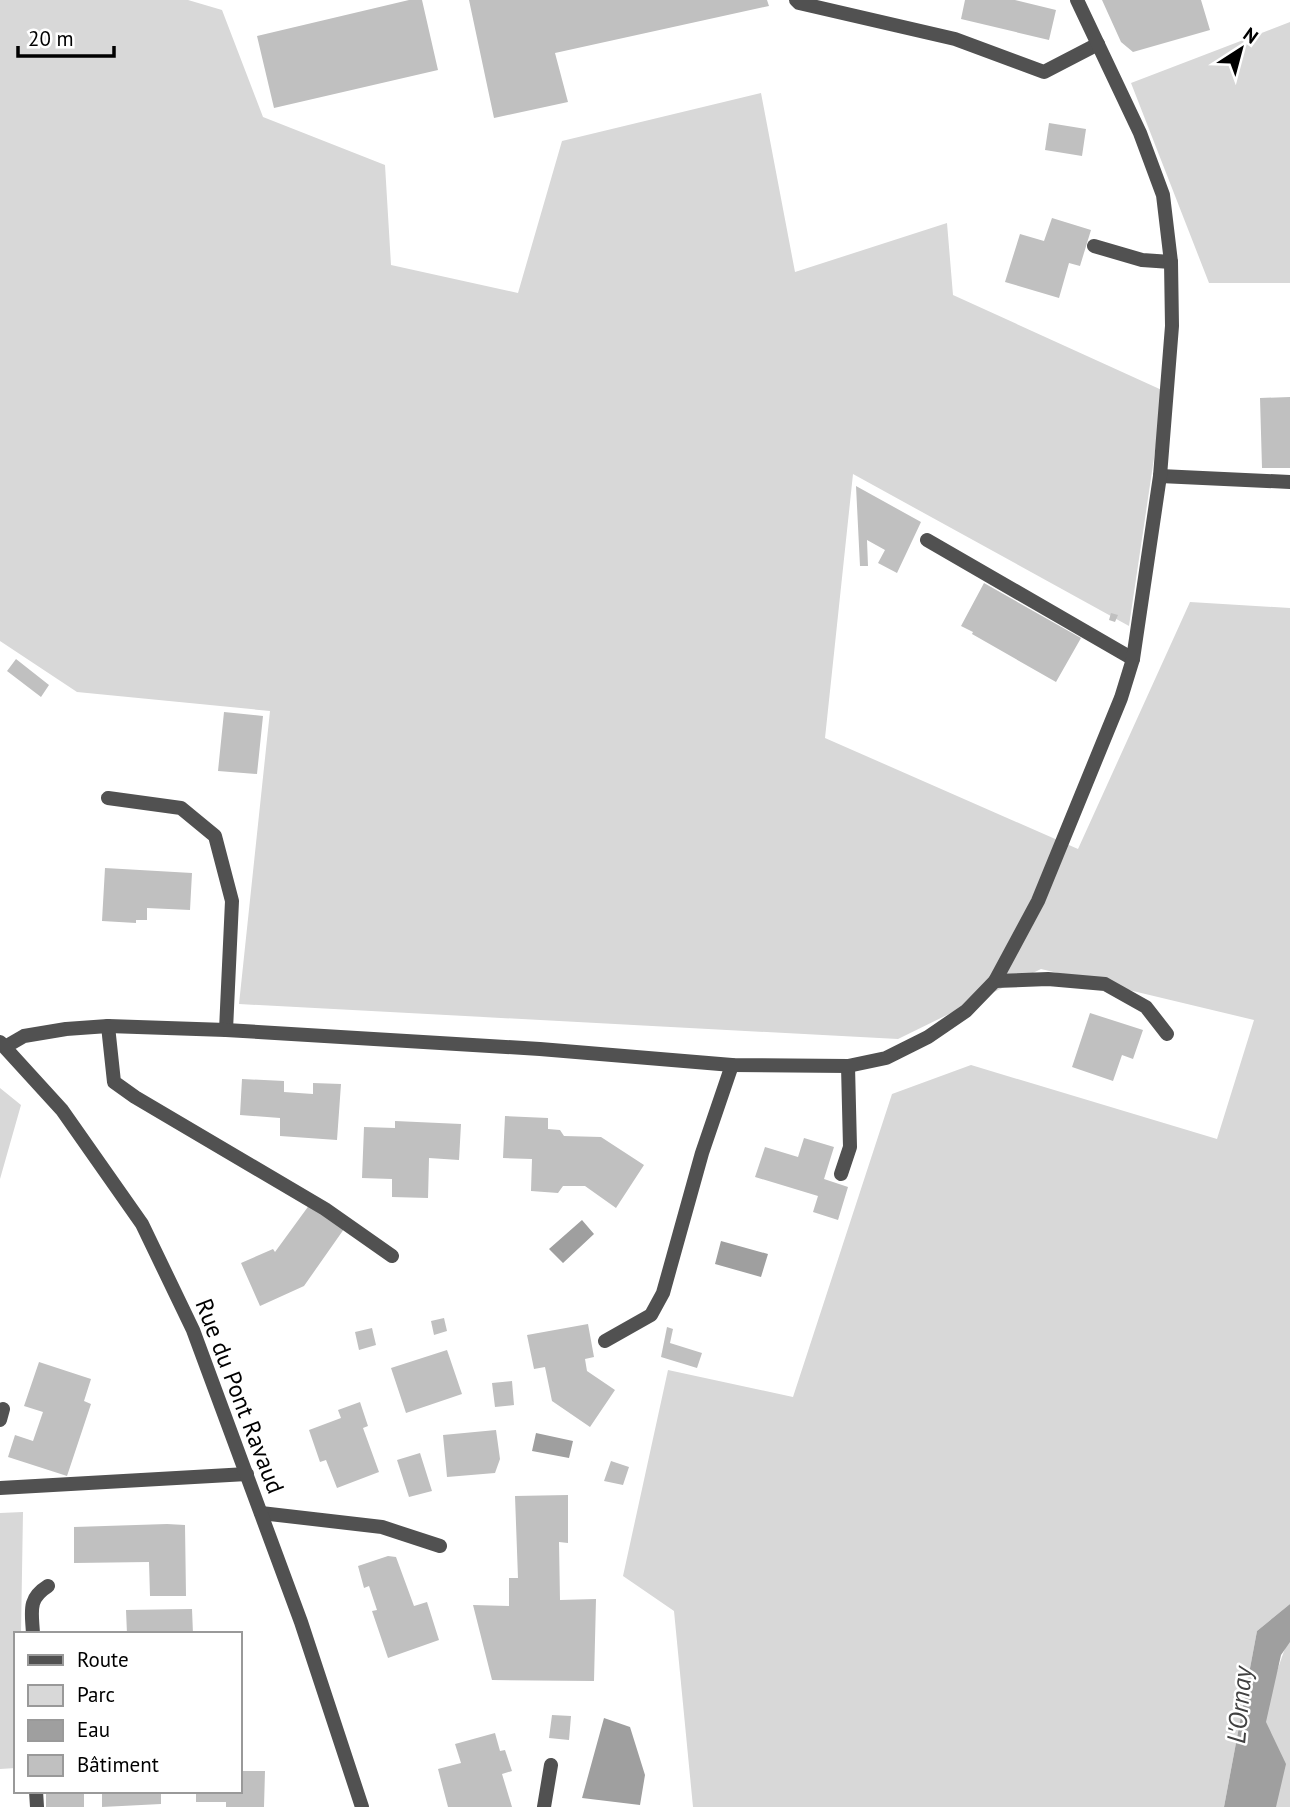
<svg xmlns="http://www.w3.org/2000/svg" width="1290" height="1807" font-family="'PT Sans',sans-serif">
  <rect width="100%" height="100%" fill="#fff"/>
  <path fill="#d8d8d8" d="M0 0H188L222 10 263 117 385 165 391 265 518 293 562 141 761 93 795 272 947 223 953 295 1164 391 1129 626 853 474 825 738 1078 849 1190 602 1290 608V1604L1257 1631 1224 1807H693L674 1611 623 1576 668 1370 793 1397 892 1094 971 1065 1217 1139 1254 1020 1041 969 898 1039 239 1004 270 711 77 692 0 641Z
    M1290 22V283H1209L1131 83Z
    M0 1088 21 1105 0 1179Z
    M23 1512 21 1634H16V1768L0 1769V1513Z
    M1290 1634V1807H1248L1258 1725Z"/>
  <path fill="#9f9f9f" d="M582 1220 594 1234 563 1263 549 1249Z
    M721 1241 768 1254 761 1277 715 1264Z
    M536 1433 573 1441 569 1458 532 1451Z
    M1290 1604V1642L1281 1655 1266 1722 1286 1764 1276 1807H1224L1257 1631Z
    M604 1718 630 1727 645 1775 640 1805 582 1798Z"/>
  <path fill="#c0c0c0" d="M409 0H422L438 70 274 108 257 36Z
    M469 0H767L769 6 555 53 568 102 494 118Z
    M965 0H1015L1056 10 1049 40 961 19Z
    M1102 0H1201L1210 30 1133 52 1121 42Z
    M1049 123 1086 129 1082 156 1045 150Z
    M1052 218 1091 230 1080 266 1069 263 1059 298 1005 282 1020 234 1044 241Z
    M1290 397V468H1262L1260 398Z
    M856 486 921 522 897 573 878 563 885 550 867 540 868 566H860Z
    M984 583 1081 638 1056 682 972 634 973 632 961 626Z
    M1111 613 1118 615 1115 622 1109 620Z
    M16 659 49 685 41 697 7 671Z
    M224 712 263 716 257 774 218 771Z
    M105 868 192 873 190 910 147 908V920H136V923L102 921Z
    M1090 1013 1143 1030 1133 1059 1122 1055 1113 1081 1072 1067Z
    M242 1079 284 1081V1092L313 1094V1083L341 1084 337 1140 280 1136V1118L240 1115Z
    M505 1116 548 1118V1129L560 1130 564 1136 601 1137 644 1165 616 1208 585 1186H563L558 1193 531 1191 532 1159 503 1158Z
    M395 1121 461 1124 459 1160 429 1158 428 1198 392 1197V1179L362 1178 364 1127 395 1128Z
    M804 1138 834 1147 824 1179 848 1187 838 1220 813 1212 818 1196 755 1177 765 1147 798 1157Z
    M310 1204 344 1229 304 1286 260 1306 241 1263 273 1249 275 1252Z
    M444 1318 447 1331 434 1335 431 1321Z
    M588 1324 594 1357 585 1359 587 1371 615 1390 590 1427 552 1401 545 1367 534 1369 527 1335Z
    M667 1327 673 1329 670 1343 702 1353 697 1368 661 1357Z
    M372 1328 376 1345 359 1350 355 1332Z
    M447 1350 462 1394 406 1413 391 1368Z
    M39 1362 91 1379 84 1401 91 1404 67 1476 8 1457 15 1435 33 1441 43 1412 24 1406Z
    M512 1381 514 1405 495 1407 492 1383Z
    M360 1402 368 1426 363 1428 379 1472 337 1488 326 1460 320 1462 309 1430 341 1418 338 1410Z
    M496 1430 500 1459 495 1473 447 1477 443 1435Z
    M420 1453 432 1491 409 1497 397 1460Z
    M611 1461 629 1467 623 1485 604 1481Z
    M568 1495V1543L559 1542 560 1600 596 1599 594 1681 492 1680 473 1605 509 1606V1578H518L515 1496Z
    M167 1524 185 1525 186 1596H150L149 1562 74 1563V1527Z
    M388 1556 396 1557 414 1606 427 1602 439 1640 388 1658 372 1611 377 1610 369 1586 364 1588 358 1566Z
    M192 1609 193 1634H127L126 1610Z
    M552 1715 571 1716 569 1740 549 1738Z
    M495 1733 500 1751 505 1750 512 1771 502 1774 512 1807H448L438 1769 461 1763 455 1744Z
    M240 1771H265L264 1807H226V1802H196V1791H240Z
    M46 1791H84V1807H46Z
    M102 1791H161V1804L102 1807Z"/>
  <g fill="none" stroke-linecap="round" stroke-linejoin="round">
    <path stroke="#515151" stroke-width="14" d="M796 0 799 3 955 39 1044 72 1098 44
      M1094 246 1142 260 1171 262
      M1160 476 1290 482
      M927 540 1133 659
      M108 798 181 808 215 836 232 901 226 1030
      M995 981 1048 979 1105 984 1146 1007 1167 1034
      M108 1026 114 1082 135 1097 325 1209 392 1256
      M841 1174 850 1147 848 1066
      M605 1341 651 1315 663 1293 702 1153 732 1065
      M0 1420 3 1409
      M0 1488 247 1474
      M261 1513 382 1527 440 1546
      M33 1634C32 1612 27 1599 48 1586
      M36 1791 37 1807
      M544 1807 551 1765"/>
    <path stroke="#515151" stroke-width="14" d="M0 1042 62 1110 142 1224 193 1330 301 1622 362 1807
      M5 1047 24 1036 66 1029 108 1026 226 1030 540 1049 732 1065 848 1066 886 1058 928 1037 966 1011 995 981 1038 901 1121 698 1133 659 1160 476 1172 326 1171 262 1163 195 1140 133 1077 0"/>
  </g>
  <g text-anchor="middle" dominant-baseline="central" stroke-width="5" stroke-linejoin="round" paint-order="stroke">
    <g font-size="24" fill="#000" stroke="#fff">
      <text transform="translate(240 1396) rotate(69)">Rue du Pont Ravaud</text>
    </g>
    <g font-size="26" font-style="italic" fill="#404040" stroke="#fff">
      <text transform="translate(1239 1705) rotate(-85)">L'Ornay</text>
    </g>
  </g>
  <rect x="14" y="1632" width="228" height="161" fill="#ffffff" stroke="#999999" stroke-width="2"/>
  <rect x="28" y="1655" width="35" height="10" fill="#515151" stroke="#999999" stroke-width="2"/>
  <text x="77" y="1667" font-size="21" fill="#000000">Route</text>
  <rect x="28" y="1685" width="35" height="21" fill="#d8d8d8" stroke="#999999" stroke-width="2"/>
  <text x="77" y="1702" font-size="21" fill="#000000">Parc</text>
  <rect x="28" y="1720" width="35" height="21" fill="#9f9f9f" stroke="#999999" stroke-width="2"/>
  <text x="77" y="1737" font-size="21" fill="#000000">Eau</text>
  <rect x="28" y="1755" width="35" height="21" fill="#c0c0c0" stroke="#999999" stroke-width="2"/>
  <text x="77" y="1772" font-size="21" fill="#000000">Bâtiment</text>
  <g transform="translate(1241 49) rotate(36)" stroke="#ffffff" stroke-width="5" paint-order="stroke">
  <path d="M0-5L12 26L0 18L-12 26Z" fill="#000000"/>
  <text y="-10" font-size="19" font-weight="bold" text-anchor="middle" fill="#000000">N</text>
  </g>
  <path d="M18 46v10h96v-10" fill="none" stroke="#000000" stroke-width="3.5"/>
  <text x="28" y="46" font-size="21" fill="#000000" stroke="#ffffff" stroke-width="5" paint-order="stroke">20 m</text>
</svg>
